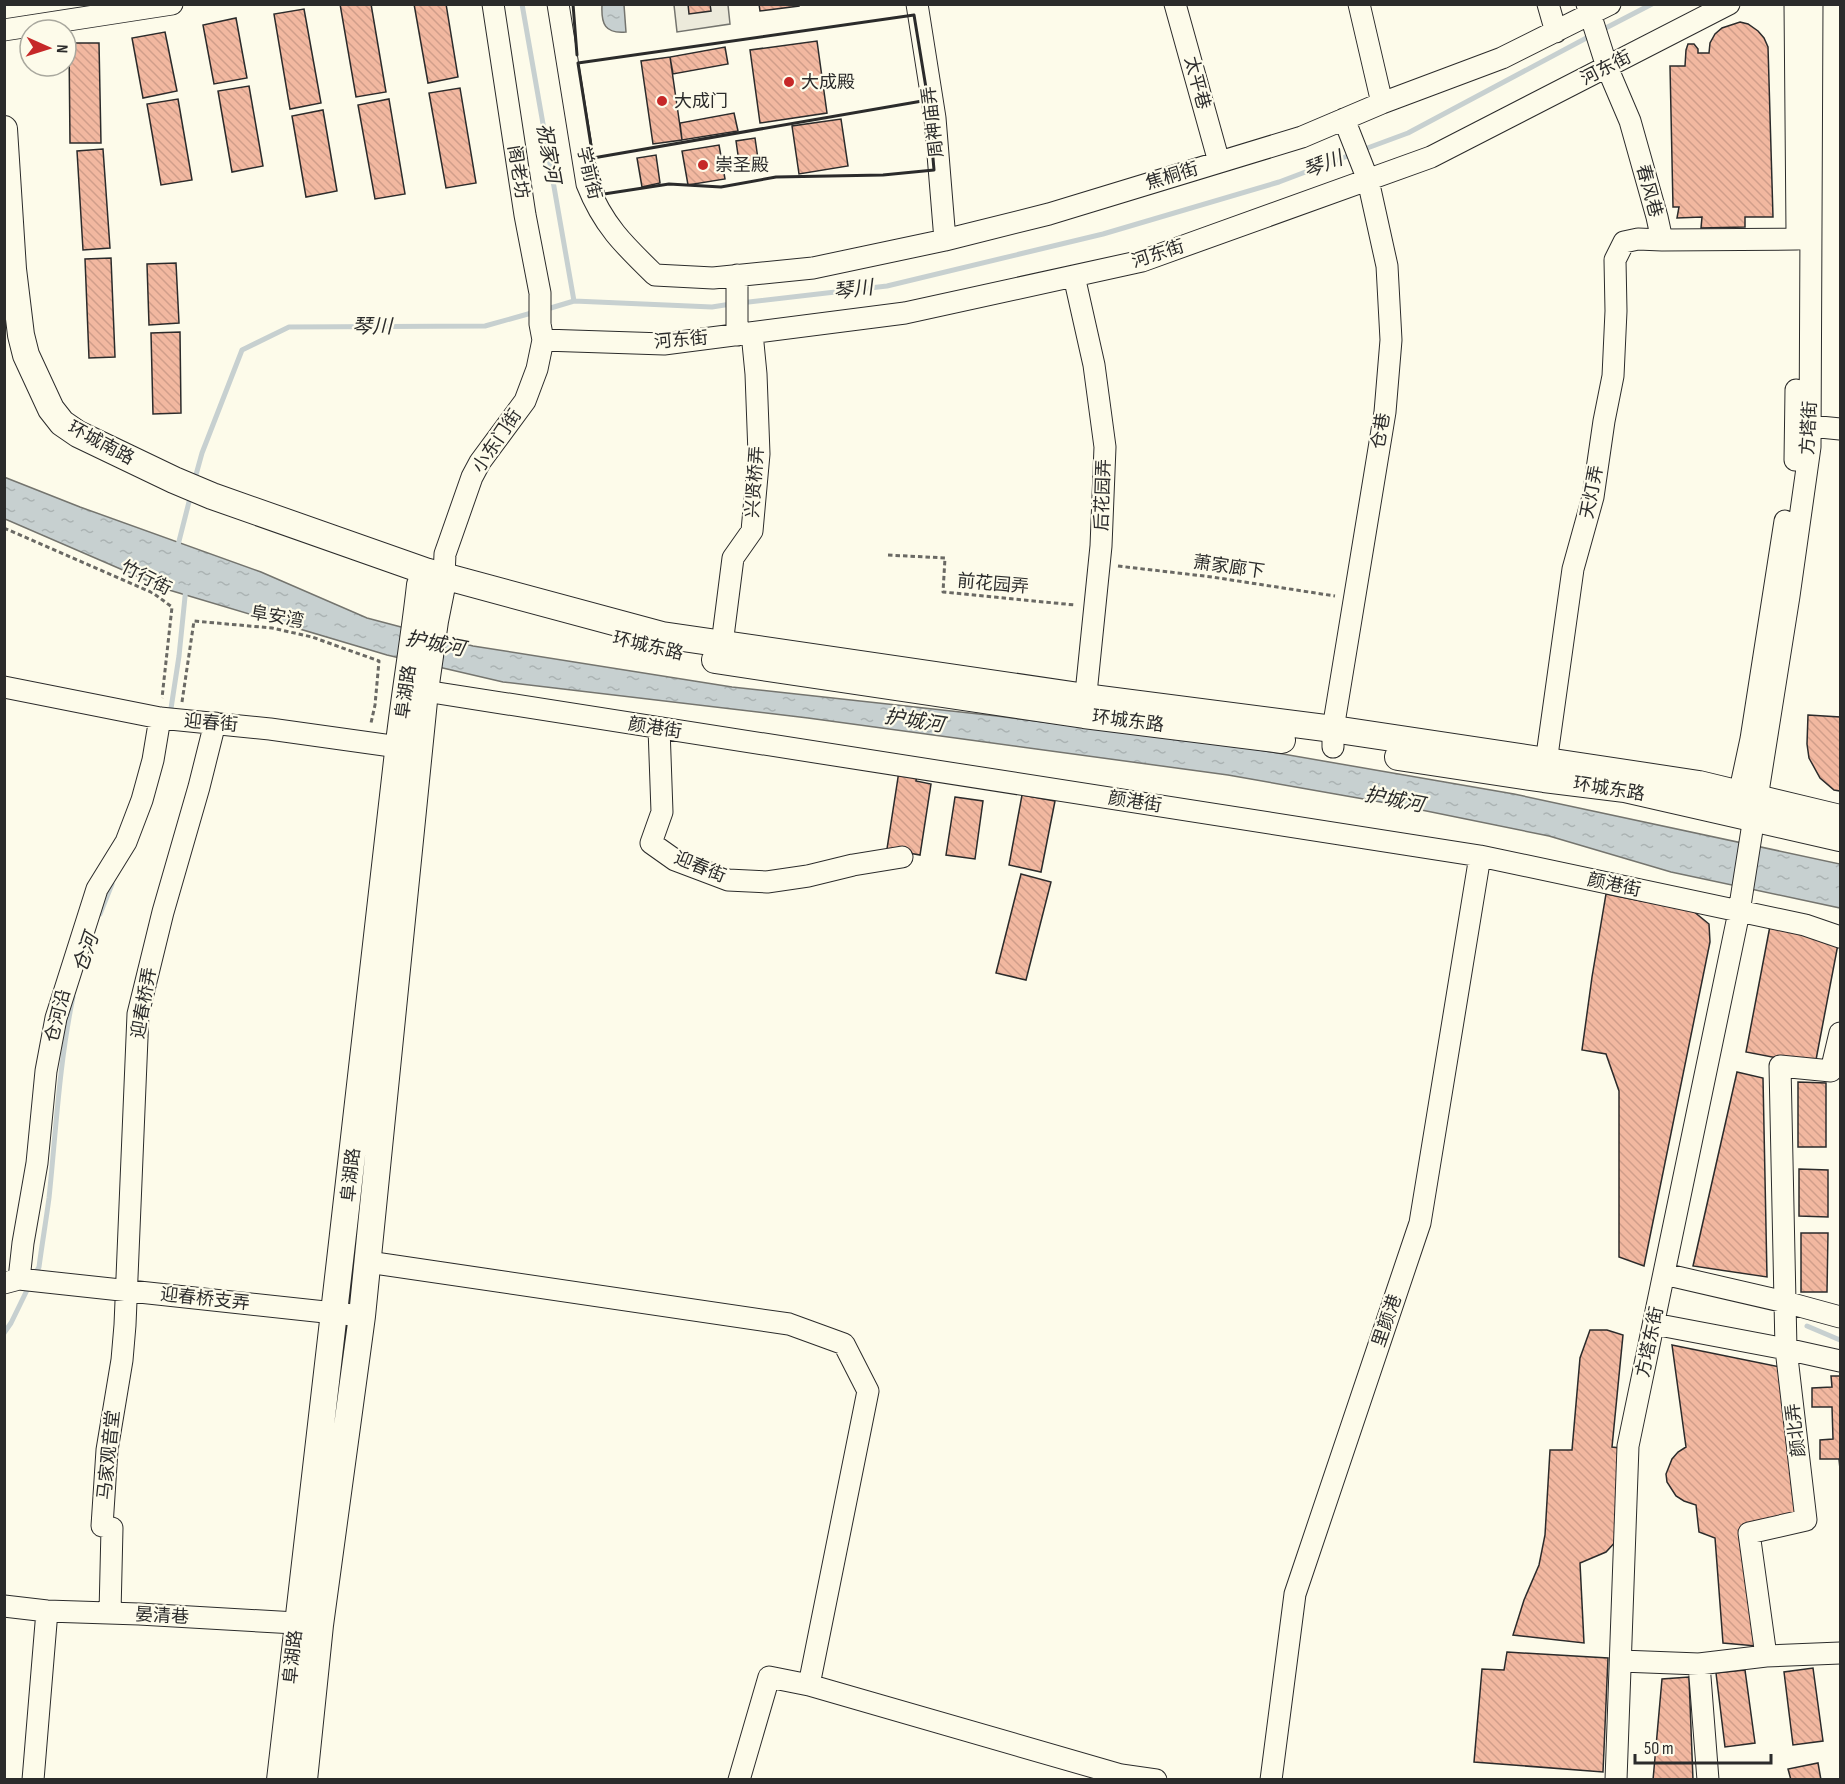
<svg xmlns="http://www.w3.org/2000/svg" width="1845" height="1784" font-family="'Sofia Sans Condensed','Noto Sans SC',sans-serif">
  <defs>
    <pattern id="water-ripples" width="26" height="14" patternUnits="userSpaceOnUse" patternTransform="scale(1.5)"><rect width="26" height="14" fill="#c7d0d0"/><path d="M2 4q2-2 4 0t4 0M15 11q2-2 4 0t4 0" fill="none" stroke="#abb3b3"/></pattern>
    <pattern id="building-back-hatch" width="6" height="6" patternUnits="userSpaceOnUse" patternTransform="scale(1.5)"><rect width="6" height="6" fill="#f2b8a0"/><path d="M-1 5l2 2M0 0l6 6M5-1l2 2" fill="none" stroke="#d09e8a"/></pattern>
  </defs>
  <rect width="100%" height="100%" fill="#fdfbea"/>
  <path fill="#eceadb" stroke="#74746e" stroke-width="1.5" d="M674 5H728L730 24 677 32Z"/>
  <path fill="url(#water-ripples)" stroke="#74746e" stroke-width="1.5" d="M602 5H624L626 32C605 34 601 24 602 5Z
    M4 477 80 507 261 572 367 618 473 646 732 687 997 716 1254 749 1514 794 1840 864V908L1671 872 1549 836 1392 804 1228 775 808 718 503 682 387 655 169 590 5 519Z"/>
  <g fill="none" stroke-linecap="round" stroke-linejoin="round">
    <path stroke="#c7d0d0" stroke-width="5" d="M522 4 574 301
      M1600 31 1652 4
      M1362 150 1408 133 1592 35
      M740 303 887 286 1103 234 1279 182 1353 154
      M544 310 574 301 712 307 731 304
      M194 482 202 453 242 350 289 327 485 326 535 312
      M177 549 191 494
      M170 715 179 656 186 587
      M100 914 112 884
      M34 1276 39 1267C42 1244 46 1221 49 1198 56 1131 59 1064 73 997
      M1807 1326 1840 1340
      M4 1333 11 1323 30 1284"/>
  </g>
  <path fill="url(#building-back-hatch)" stroke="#2b2b2b" stroke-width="1.5" d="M340 4H371L386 92 356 97Z
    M414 4H446L458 77 428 83Z
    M688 4H710L711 11 689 14Z
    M759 4H799V6L760 11Z
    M304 9 321 103 290 109 274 14Z
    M236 18 247 78 214 84 203 25Z
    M1740 22 1748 24 1758 31 1764 38 1768 47 1773 217H1745V227L1701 228 1702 217 1677 218 1679 207H1673L1670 66H1685L1686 50 1688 44H1694L1698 49V53H1709L1710 43 1715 34 1722 28Z
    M165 32 177 91 143 98 132 38Z
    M817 41 827 113 760 123 750 50Z
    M69 43H99L101 143H70Z
    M725 47 728 64 673 74 670 57Z
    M670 57 682 140 653 144 641 61Z
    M249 86 263 166 232 172 218 91Z
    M460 88 476 183 446 188 429 93Z
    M178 99 192 180 161 185 147 104Z
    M389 99 405 194 375 199 358 105Z
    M323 110 337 191 306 197 292 116Z
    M734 113 738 131 682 140 680 123Z
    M841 119 848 166 799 174 792 126Z
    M755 138 759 166 740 169 736 141Z
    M719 145 725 179 688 185 682 151Z
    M103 149 110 248 83 250 77 151Z
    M656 155 660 183 642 187 637 158Z
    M111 258 115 357 89 358 85 259Z
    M176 263 179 323 149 325 147 264Z
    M180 332 181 413 153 414 151 333Z
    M1808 715 1840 717V791L1834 790 1820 778 1809 758 1807 744Z
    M899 771 917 774 916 781 931 784 920 855 887 849Z
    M1022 795 1055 801 1041 872 1009 865Z
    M955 797 983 801 975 859 946 855Z
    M1021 874 1051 882 1026 980 996 973Z
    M1606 894 1693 911 1709 924 1710 942 1644 1266 1619 1257V1091L1606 1054 1582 1050 1592 977Z
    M1770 926 1839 939 1815 1065 1746 1052Z
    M1737 1072 1763 1078 1767 1277 1693 1266Z
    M1798 1082 1826 1083V1147H1798Z
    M1799 1169 1828 1170V1217L1799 1216Z
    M1801 1233H1828L1827 1292H1801Z
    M1590 1330H1607L1623 1335 1612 1447 1620 1448 1618 1539 1606 1552 1580 1563 1584 1643 1513 1635 1524 1600 1539 1565 1545 1535 1550 1450H1572L1580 1358Z
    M1672 1345 1785 1368 1799 1519 1743 1527 1756 1646 1723 1643 1715 1538 1699 1532 1696 1505 1684 1501 1676 1496 1667 1482 1666 1474 1672 1459 1678 1452 1686 1447Z
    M1831 1376H1840V1469L1839 1459H1820V1440L1833 1439 1832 1407H1812V1388L1832 1387Z
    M1507 1652 1608 1658 1603 1772 1474 1762 1482 1669 1504 1670Z
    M1813 1668 1823 1741 1793 1745 1784 1672Z
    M1745 1670 1755 1743 1725 1747 1716 1673Z
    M1689 1677 1693 1780H1653L1662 1679Z
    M1818 1763 1821 1780H1791L1788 1769Z"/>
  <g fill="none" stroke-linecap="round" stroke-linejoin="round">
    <g stroke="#2b2b2b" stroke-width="23">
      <path id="minor" d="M558 4 587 184C603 225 624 245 655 275L713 278 813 268 945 240 1049 214 1302 137 1382 103 1502 58 1610 4
        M917 4 935 118 945 240
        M1175 4 1219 162
        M1359 4 1382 103
        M1548 4 1556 32
        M1587 4 1607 67 1630 121 1657 217 1662 240 1797 239
        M1795 4 1797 232
        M4 30 172 4
        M1074 276 1094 365 1105 447 1101 546 1084 713
        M737 335V275
        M543 340 664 344 905 313 1142 261 1431 157 1729 4
        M1810 426 1840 429
        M1795 460 1796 390
        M444 576 445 554 472 477 480 462 525 401 537 369 543 340 540 324V293L525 215 493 4
        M720 660 733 558 752 531 759 454 756 374 752 333
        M4 687 160 718 270 729 413 749
        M425 691 1480 856 1805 925 1840 937
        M659 728 662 812 651 843 675 860 728 880 767 882 808 876 853 865 902 857
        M1333 747V729L1385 412 1391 340 1387 266 1368 180 1344 119
        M1544 777 1573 569 1593 497 1604 421 1613 376 1616 311 1615 260 1624 242 1638 239 1662 240
        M1739 810V795L1751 739 1785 521
        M368 1262 789 1324 844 1344 868 1391 809 1685 769 1677 739 1780
        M1664 1274 1785 1302 1840 1317
        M19 1279 362 1316
        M4 1283 19 1279 23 1243 37 1163 46 1071 56 1018 97 889 126 842 142 800 153 760 160 718
        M1654 1324 1786 1349 1840 1361
        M4 1606 47 1611 139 1614 313 1624
        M110 1613 112 1528 102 1526 107 1450 122 1360 125 1325 138 1014 163 912 199 787 215 723
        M1766 1656 1840 1653
        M1621 1661 1699 1664
        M809 1685 1121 1775 1156 1780
        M33 1780 47 1611
        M1271 1780 1295 1594 1420 1223 1480 856
        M1616 1780 1628 1446 1739 912 1789 596 1810 447 1812 4
        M1708 1780 1699 1664 1766 1656 1749 1533 1806 1520 1786 1349 1780 1066 1831 1071 1840 1033"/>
    </g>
    <g stroke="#2b2b2b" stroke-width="28">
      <path id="major" d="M4 129 13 269 21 335 26 355 51 409 62 423 78 434 174 480 212 496 425 571 662 635 1086 697 1333 729 1699 784 1840 818
        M715 660 1084 715 1282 740
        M1398 757 1544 779 1625 789 1840 838
        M280 1780C320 1437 359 1095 398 752 404 696 414 641 420 585L425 571
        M304 1780 320 1625 362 1316 425 691 435 621 444 576"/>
    </g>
    <path stroke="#6a6964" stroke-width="3" stroke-dasharray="4.5 3" stroke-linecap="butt" d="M4 528 153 593 172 607 162 698
      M888 555 945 558 943 592 1075 605
      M1118 566 1212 577 1335 596
      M182 702 194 621 272 628 312 637 379 661 375 705 371 723"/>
    <use href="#minor" stroke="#fdfbea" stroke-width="21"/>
    <use href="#major" stroke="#fdfbea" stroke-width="26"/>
    <path stroke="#2b2b2b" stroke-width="3" d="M573 4 577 55
      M914 15 928 100 593 158 578 63Z
      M928 100 934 170 883 175 776 177 721 187 669 184 604 194 593 158Z"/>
  </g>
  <g fill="#c62828" stroke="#fdfbea" stroke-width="2">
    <circle cx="789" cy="82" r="6"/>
    <circle cx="662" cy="101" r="6"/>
    <circle cx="703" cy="165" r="6"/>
  </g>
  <g text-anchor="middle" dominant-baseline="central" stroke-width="4.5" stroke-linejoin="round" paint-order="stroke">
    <g font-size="18" fill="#2b2b2b" stroke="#fdfbea">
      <text transform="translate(1606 68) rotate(-27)">河东街</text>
      <text transform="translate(1197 83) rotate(75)">太平巷</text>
      <text transform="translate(933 122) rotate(-97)">周神庙弄</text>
      <text transform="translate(518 172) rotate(81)">阁老坊</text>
      <text transform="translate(589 173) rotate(77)">学前街</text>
      <text transform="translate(1172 176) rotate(-17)">焦桐街</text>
      <text transform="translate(1649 191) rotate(75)">春风巷</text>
      <text transform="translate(1158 254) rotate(-18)">河东街</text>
      <text transform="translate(681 340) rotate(-5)">河东街</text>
      <text transform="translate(1809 428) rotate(-87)">方塔街</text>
      <text transform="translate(1381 431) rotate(-81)">仓巷</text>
      <text transform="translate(497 441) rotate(-56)">小东门街</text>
      <text transform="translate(101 443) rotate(28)">环城南路</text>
      <text transform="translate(755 482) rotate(-86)">兴贤桥弄</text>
      <text transform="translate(1592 492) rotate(-79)">天灯弄</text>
      <text transform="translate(1103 495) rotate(-88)">后花园弄</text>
      <text transform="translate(1229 567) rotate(8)">萧家廊下</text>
      <text transform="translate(146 578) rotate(27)">竹行街</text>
      <text transform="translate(993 584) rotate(5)">前花园弄</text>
      <text transform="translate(277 617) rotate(10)">阜安湾</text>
      <text transform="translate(648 646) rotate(13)">环城东路</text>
      <text transform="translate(406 692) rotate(-82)">阜湖路</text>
      <text transform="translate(1128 721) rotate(7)">环城东路</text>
      <text transform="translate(211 723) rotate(5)">迎春街</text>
      <text transform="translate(655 728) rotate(9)">颜港街</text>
      <text transform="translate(1609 789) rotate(9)">环城东路</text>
      <text transform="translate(1135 802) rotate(9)">颜港街</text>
      <text transform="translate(700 867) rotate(22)">迎春街</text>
      <text transform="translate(1614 885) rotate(12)">颜港街</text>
      <text transform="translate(144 1003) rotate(-80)">迎春桥弄</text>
      <text transform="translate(58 1016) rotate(-76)">仓河沿</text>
      <text transform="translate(351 1175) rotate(-84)">阜湖路</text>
      <text transform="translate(205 1299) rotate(6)">迎春桥支弄</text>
      <text transform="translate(1387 1321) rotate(-71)">里颜港</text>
      <text transform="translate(1650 1342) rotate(-78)">方塔东街</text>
      <text transform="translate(1796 1430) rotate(-97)">颜北弄</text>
      <text transform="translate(109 1455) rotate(-84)">马家观音堂</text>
      <text transform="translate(162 1616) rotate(3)">晏清巷</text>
      <text transform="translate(293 1657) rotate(-84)">阜湖路</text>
    </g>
    <g font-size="18" fill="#2b2b2b" stroke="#fdfbea" text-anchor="start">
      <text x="801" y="82">大成殿</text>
      <text x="674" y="101">大成门</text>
      <text x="715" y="165">崇圣殿</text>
    </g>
    <g font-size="20" font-style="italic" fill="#2b2b2b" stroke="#fdfbea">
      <text transform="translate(548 153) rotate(80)">祝家河</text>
      <text transform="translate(1323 165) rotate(-21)">琴川</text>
      <text transform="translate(853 290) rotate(-7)">琴川</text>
      <text x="372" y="327">琴川</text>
      <text transform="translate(435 644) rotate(11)">护城河</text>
      <text transform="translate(914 721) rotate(9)">护城河</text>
      <text transform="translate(1394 800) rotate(11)">护城河</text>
      <text transform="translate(86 953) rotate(-71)">仓河</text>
    </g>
  </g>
  <rect width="1845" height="1784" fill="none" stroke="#2b2b2b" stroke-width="12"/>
  <g transform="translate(48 48) rotate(93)"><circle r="28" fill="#fdfbea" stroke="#a9a89e" stroke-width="1.5"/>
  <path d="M0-4.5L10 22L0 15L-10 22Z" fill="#c62828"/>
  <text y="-9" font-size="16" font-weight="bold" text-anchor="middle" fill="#2b2b2b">N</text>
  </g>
  <path d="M1635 1754v9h136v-9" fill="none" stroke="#2b2b2b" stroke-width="3"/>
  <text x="1644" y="1754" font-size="18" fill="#2b2b2b" stroke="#fdfbea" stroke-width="4.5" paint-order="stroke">50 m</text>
</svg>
